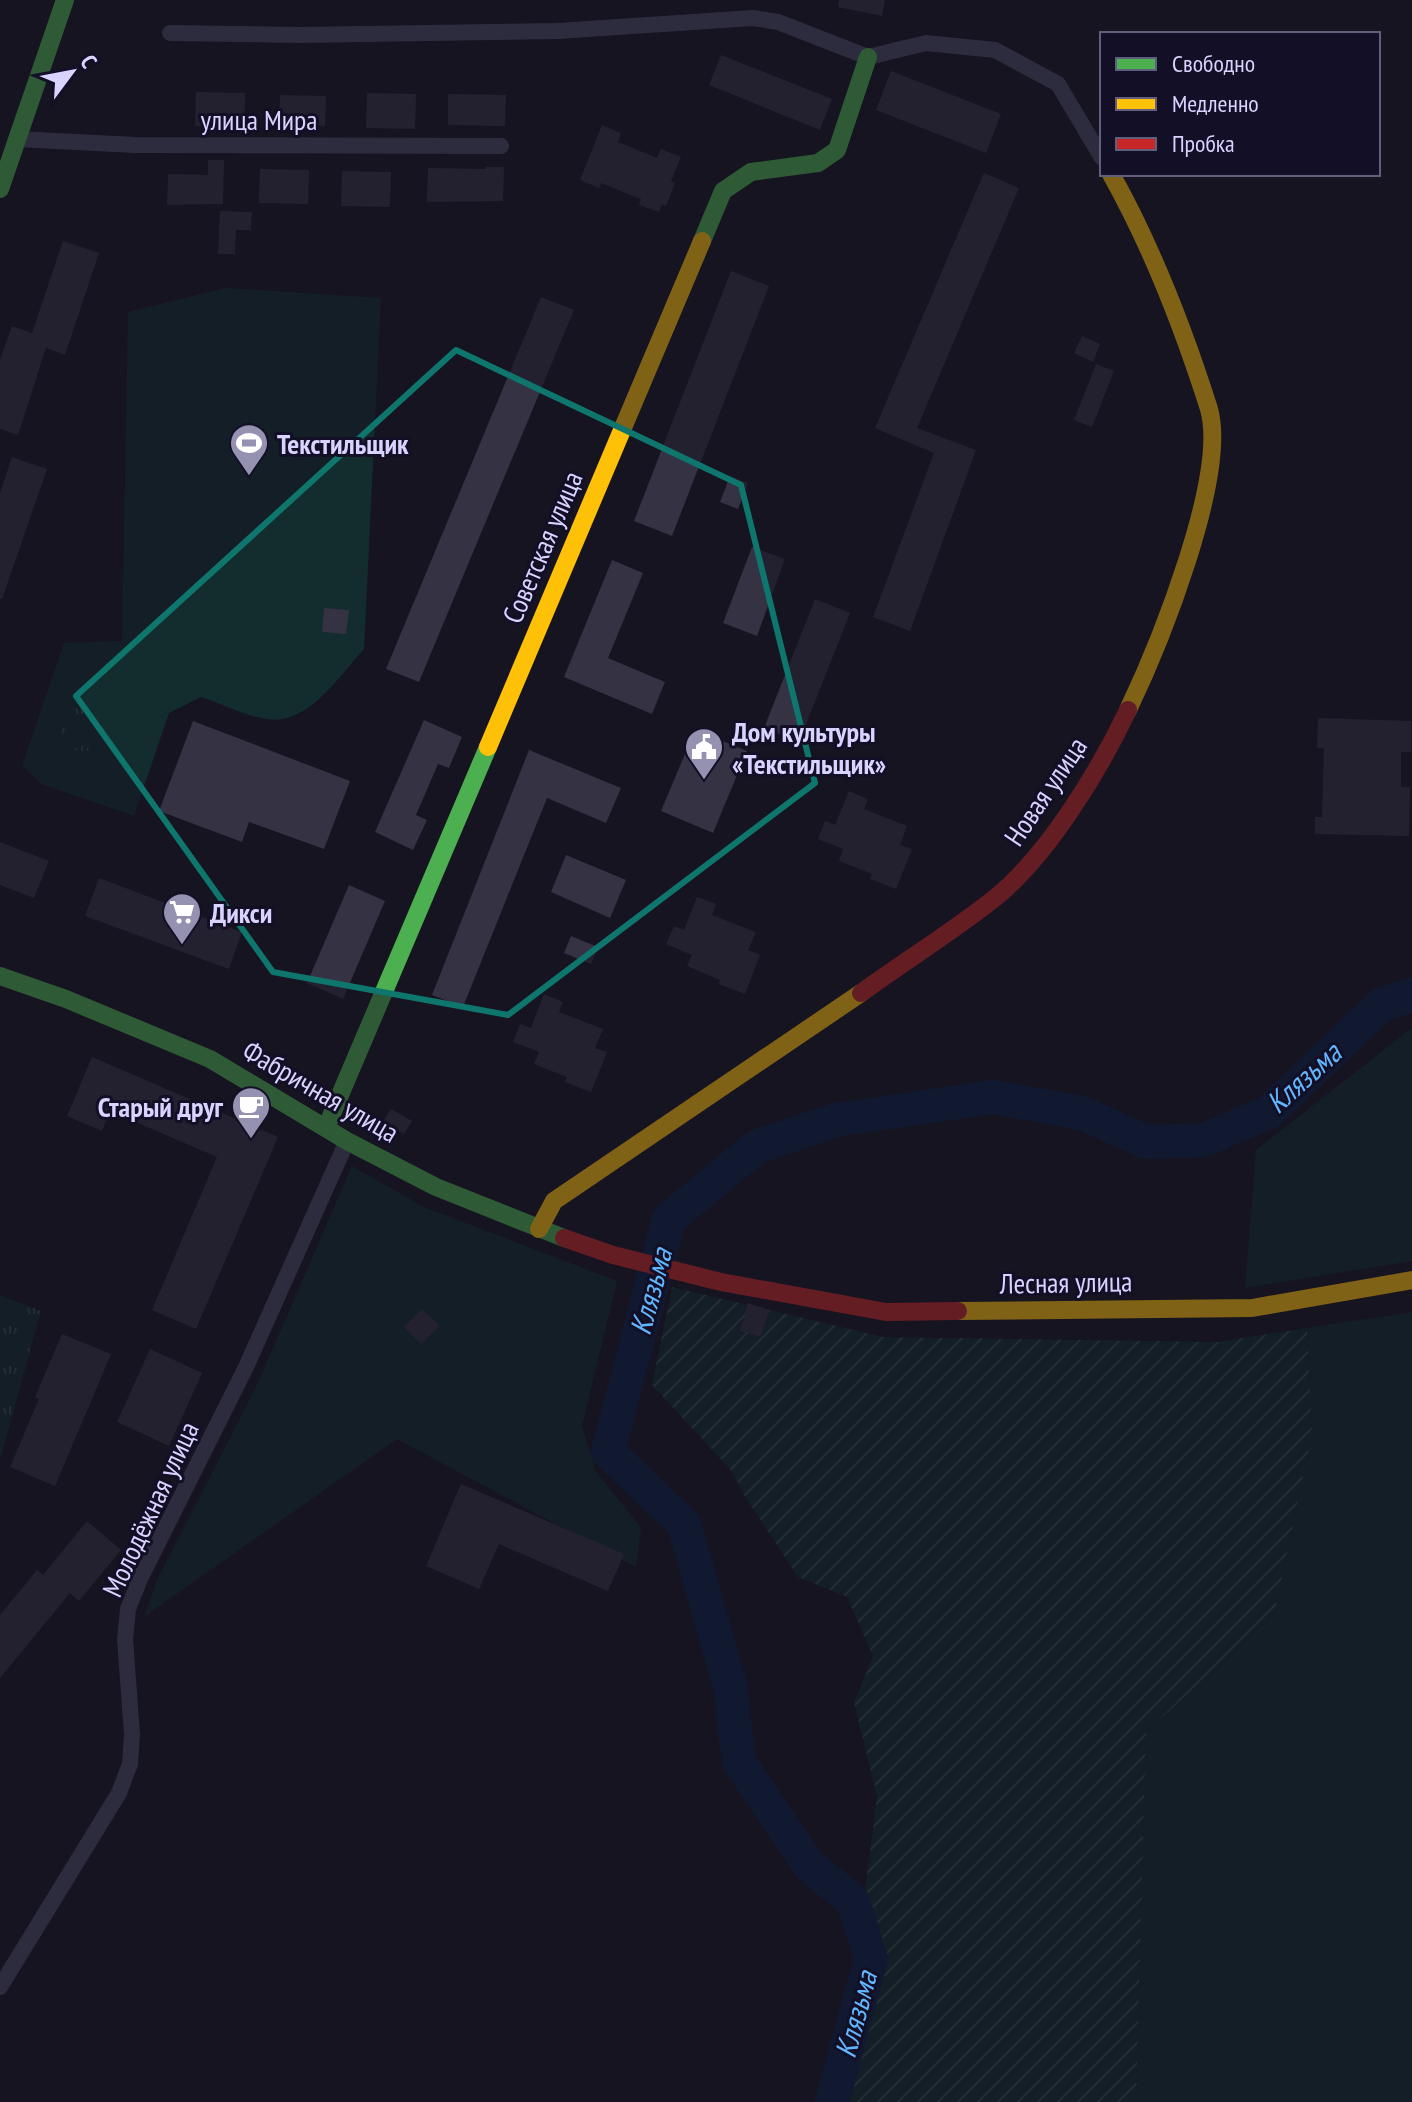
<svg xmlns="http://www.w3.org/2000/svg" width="1412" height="2102" font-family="'PT Sans Narrow',sans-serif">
  <defs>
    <pattern id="park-tufts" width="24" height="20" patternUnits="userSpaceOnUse" patternTransform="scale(2)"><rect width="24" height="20" fill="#132c2d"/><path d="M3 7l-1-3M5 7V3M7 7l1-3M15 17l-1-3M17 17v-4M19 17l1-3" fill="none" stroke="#354a4c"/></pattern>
    <pattern id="garden-furrows" width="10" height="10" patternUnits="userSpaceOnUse" patternTransform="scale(2)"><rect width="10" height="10" fill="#132c2d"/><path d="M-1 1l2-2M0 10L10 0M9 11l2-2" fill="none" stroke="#354a4c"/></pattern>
  </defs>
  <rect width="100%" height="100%" fill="#161421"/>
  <path fill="#132c2d" d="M226 288 381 298 364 649C340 675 308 726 267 719 245 716 222 704 201 697L169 713 134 816 42 784 22 766 64 643 122 641 128 312Z
    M1412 1028V1261L1245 1288 1256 1150Z
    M352 1166 424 1207 617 1281 582 1426 595 1470 641 1528 636 1567 397 1439 145 1616 156 1582 257 1385Z
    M1412 1312V2102H1136L1146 1732 1274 1615 1312 1434 1307 1328Z"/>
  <path fill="url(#park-tufts)" d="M61 729a22 22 0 1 1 44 0a22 22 0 1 1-44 0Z
    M0 1295 41 1311 0 1460Z"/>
  <path fill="url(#garden-furrows)" d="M672 1287 883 1337 1218 1342 1307 1328 1312 1434 1274 1615 1146 1732 1136 2102H850L886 1958 865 1891 877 1796 854 1703 873 1656 847 1597 798 1577 746 1498 730 1469 652 1385Z"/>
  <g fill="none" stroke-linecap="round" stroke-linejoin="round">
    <path stroke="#0d2144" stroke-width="34" d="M832 2102 871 1959 853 1901 809 1865 739 1762 730 1686 684 1524 608 1452 669 1219 756 1147 836 1120 993 1097 1082 1113 1146 1142 1204 1140 1269 1112 1381 1005 1412 995"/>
  </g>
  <path fill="#343243" d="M839 0H885L882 16 838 7Z
    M721 55 832 99 820 130 709 85Z
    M891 71 1001 114 986 153 876 110Z
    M196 92 245 93 244 128 195 126Z
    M367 93 416 94 415 129 366 128Z
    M448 94 506 95 505 126 448 125Z
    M280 95 326 96 325 126 279 125Z
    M602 125 621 133 618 142 657 158 661 149 681 157 671 181 675 183 666 206 662 204 659 212 639 205 641 199 601 183 599 188 580 180Z
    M208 160H224L223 204 167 205 168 174 208 175Z
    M486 167H504L503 201 427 202 428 168 486 169Z
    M260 169 309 170 308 204 259 203Z
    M342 171 391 172 390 207 341 206Z
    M984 173 1019 188 917 428 976 450 910 631 873 617 934 453 875 428Z
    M220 211 252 212 251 230H236L235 254H218Z
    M63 241 99 253 65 355 46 348 18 435 0 429V360L12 326 32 333Z
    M731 271 769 286 672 536 634 521Z
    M541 297 574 310 419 682 386 669Z
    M1082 336 1100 344 1093 362 1074 353Z
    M1096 364 1114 371 1092 427 1074 420Z
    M12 457 47 469 2 599H0V493Z
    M730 476 748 483 738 509 720 502Z
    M752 547 785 559 757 636 723 623Z
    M612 560 643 573 608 658 665 682 652 714 564 677Z
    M815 599 850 613 799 742 764 728Z
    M324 608 349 610 346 634 322 632Z
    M1318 718 1411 721V752H1401V787H1410L1409 836 1315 834V817H1322L1324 748H1317Z
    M424 720 462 737 449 768 438 764 416 815 427 820 413 850 375 832Z
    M193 721 350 781 324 849 249 822 242 842 159 811Z
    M695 730 747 751 713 833 661 811Z
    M529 750 621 788 606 823 547 798 463 1007 432 995Z
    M849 791 868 799 864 809 907 826 900 845 912 849 896 889 870 879 872 874 839 861 843 849 818 839 825 821 835 825Z
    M0 842 49 861 34 898 0 885Z
    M566 855 626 880 610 918 551 892Z
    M99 878 242 932 229 969 85 916Z
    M349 885 385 901 343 999 307 983Z
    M697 897 716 904 712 915 756 932 748 950 760 955 745 994 719 984 720 980 687 966 692 955 666 944 674 926 684 930Z
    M571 936 598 947 591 964 564 953Z
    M544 994 563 1002 559 1012 603 1029 595 1048 607 1052 591 1092 565 1082 567 1077 534 1064 539 1052 513 1042 520 1024 531 1028Z
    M92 1057 278 1137 196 1329 152 1310 217 1157 110 1111 102 1131 67 1116Z
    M391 1109 412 1121 404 1134 383 1122Z
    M748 1303 769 1310 761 1337 740 1331Z
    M422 1309 440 1326 421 1344 404 1327Z
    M62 1334 111 1354 55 1486 10 1467 39 1399 35 1397Z
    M150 1349 202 1373 169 1446 117 1422Z
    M461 1484 624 1554 608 1591 499 1544 479 1589 426 1566Z
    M87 1521 121 1550 79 1601 70 1593 0 1678V1615L37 1570 43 1575Z"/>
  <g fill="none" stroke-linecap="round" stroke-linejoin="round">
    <path stroke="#4a4962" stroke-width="16" d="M170 33 299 35 558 31 753 18 778 22 868 57 926 43 995 50 1058 84 1102 158
      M17 139 135 145 501 146
      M0 1987 119 1793 130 1764 132 1734 125 1639 128 1609 140 1579 246 1367 347 1141"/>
    <path stroke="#4caf50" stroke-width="18" d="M0 189 65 0
      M702 241 723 191 751 172 818 163 837 150 868 57
      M0 976 66 999 210 1059 347 1141 436 1187 564 1238
      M326 1128 488 747"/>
    <path stroke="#ffc107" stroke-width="18" d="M1111 174C1153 249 1183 327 1209 409 1228 476 1159 645 1128 710
      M488 747 702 241
      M539 1229 554 1201 861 993
      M958 1311 1252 1308 1412 1280"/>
    <path stroke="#c62828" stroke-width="18" d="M861 993C905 961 952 932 995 898 1048 855 1099 771 1128 710
      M564 1238 613 1255 721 1282 886 1312 958 1311"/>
  </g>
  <path d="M0 0H1412V2102H0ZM456 350 741 485 815 783 508 1015 273 972 76 696Z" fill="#161421" fill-opacity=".55" fill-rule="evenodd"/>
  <path fill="none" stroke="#0f766e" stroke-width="6" stroke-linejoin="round" d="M456 350 741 485 815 783 508 1015 273 972 76 696Z"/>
  <defs>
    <g id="stadium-pin" transform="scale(2)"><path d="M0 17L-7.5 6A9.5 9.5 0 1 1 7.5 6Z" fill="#9591b1" stroke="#130f26"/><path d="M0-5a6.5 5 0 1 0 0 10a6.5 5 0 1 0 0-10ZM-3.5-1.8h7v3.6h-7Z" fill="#fff"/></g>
    <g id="civic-pin" transform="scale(2)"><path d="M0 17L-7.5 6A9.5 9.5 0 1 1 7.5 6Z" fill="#9591b1" stroke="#130f26"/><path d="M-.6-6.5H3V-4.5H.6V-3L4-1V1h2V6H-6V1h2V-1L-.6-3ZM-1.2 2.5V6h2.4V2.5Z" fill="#fff"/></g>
    <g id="supermarket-pin" transform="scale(2)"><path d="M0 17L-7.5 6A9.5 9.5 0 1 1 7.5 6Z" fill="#9591b1" stroke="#130f26"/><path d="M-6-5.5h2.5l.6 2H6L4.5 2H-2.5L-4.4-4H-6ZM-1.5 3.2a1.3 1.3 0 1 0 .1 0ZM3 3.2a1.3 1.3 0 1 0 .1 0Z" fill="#fff"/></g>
    <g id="cafe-pin" transform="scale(2)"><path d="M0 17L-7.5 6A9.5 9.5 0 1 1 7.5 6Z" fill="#9591b1" stroke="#130f26"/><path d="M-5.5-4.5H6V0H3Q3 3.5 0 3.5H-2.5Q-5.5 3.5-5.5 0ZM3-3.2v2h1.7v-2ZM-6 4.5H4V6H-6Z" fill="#fff"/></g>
  </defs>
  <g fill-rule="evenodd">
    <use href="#stadium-pin" x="249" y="443"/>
    <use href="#civic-pin" x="704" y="747"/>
    <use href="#supermarket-pin" x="182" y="912"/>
    <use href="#cafe-pin" x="251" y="1106"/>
  </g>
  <g text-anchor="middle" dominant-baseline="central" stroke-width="6" stroke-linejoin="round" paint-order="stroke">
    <g font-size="28" fill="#d9d4ff" stroke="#130f26">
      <text x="259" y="119">улица Мира</text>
      <text transform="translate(542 547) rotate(-67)">Советская улица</text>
      <text transform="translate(1045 791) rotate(-56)">Новая улица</text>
      <text transform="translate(321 1091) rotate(30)">Фабричная улица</text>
      <text transform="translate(1066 1282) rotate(-1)">Лесная улица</text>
      <text transform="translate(150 1509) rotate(-65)">Молодёжная улица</text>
    </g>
    <g font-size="28" font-weight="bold" fill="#d9d4ff" stroke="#130f26" text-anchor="start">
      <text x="277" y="443">Текстильщик</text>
      <text x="732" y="731">Дом культуры<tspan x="732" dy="32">«Текстильщик»</tspan></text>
      <text x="210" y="912">Дикси</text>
      <text x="223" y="1106" text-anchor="end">Старый друг</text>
    </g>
    <g font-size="30" font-style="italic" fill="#62b6ff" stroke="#130f26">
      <text transform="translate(1303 1077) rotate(-42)">Клязьма</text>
      <text transform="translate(650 1291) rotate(-75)">Клязьма</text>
      <text transform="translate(855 2014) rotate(-75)">Клязьма</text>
    </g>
  </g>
  <rect x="1100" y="32" width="280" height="144" fill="#130f26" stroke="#625e7d" stroke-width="2"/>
  <rect x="1116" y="58" width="40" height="12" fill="#4caf50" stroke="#625e7d" stroke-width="2"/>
  <text x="1172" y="72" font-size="24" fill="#d9d4ff">Свободно</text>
  <rect x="1116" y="98" width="40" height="12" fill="#ffc107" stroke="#625e7d" stroke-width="2"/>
  <text x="1172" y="112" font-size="24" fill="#d9d4ff">Медленно</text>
  <rect x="1116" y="138" width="40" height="12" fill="#c62828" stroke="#625e7d" stroke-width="2"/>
  <text x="1172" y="152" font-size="24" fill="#d9d4ff">Пробка</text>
  <g transform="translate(72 72) rotate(58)" stroke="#130f26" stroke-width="6" paint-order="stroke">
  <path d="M0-6L14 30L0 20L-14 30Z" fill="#d9d4ff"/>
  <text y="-12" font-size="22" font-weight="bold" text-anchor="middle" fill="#d9d4ff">С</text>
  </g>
</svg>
